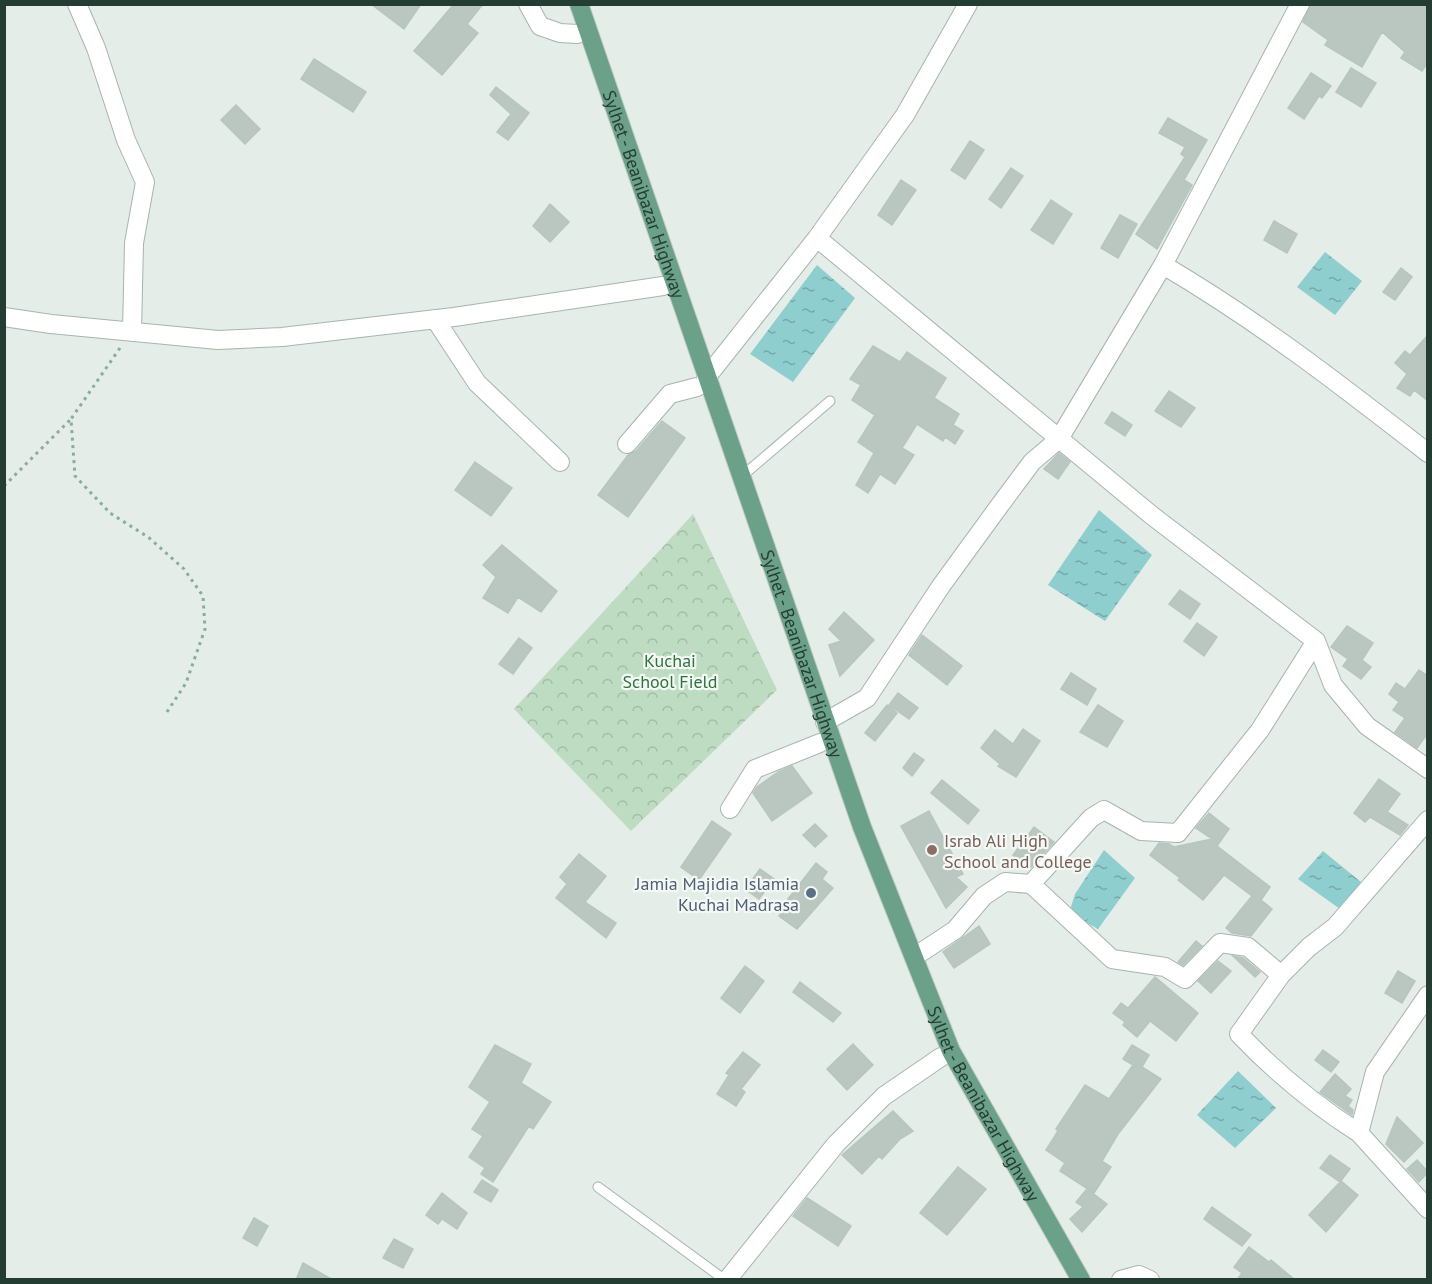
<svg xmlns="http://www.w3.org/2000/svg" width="1432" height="1284" font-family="'PT Sans',sans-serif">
  <defs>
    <pattern id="park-crowns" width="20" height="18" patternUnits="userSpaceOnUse" patternTransform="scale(1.5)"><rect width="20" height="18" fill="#bedcc1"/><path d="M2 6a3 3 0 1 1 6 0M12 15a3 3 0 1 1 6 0" fill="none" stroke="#a3bea6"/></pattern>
    <pattern id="water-ripples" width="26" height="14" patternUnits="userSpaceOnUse" patternTransform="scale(1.5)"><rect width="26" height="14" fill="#8fcece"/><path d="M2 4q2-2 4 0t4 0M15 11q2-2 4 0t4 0" fill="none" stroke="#75a8a8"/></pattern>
  </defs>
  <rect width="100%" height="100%" fill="#e4ede7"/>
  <path fill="url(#park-crowns)" d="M693 514 777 690 631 831 514 709Z"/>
  <path fill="url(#water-ripples)" d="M1325 252 1362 281 1335 315 1297 287Z
    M817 265 855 298 793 382 750 354Z
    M1099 510 1152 555 1105 621 1048 585Z
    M1104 850 1135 878 1098 929 1069 913 1075 894Z
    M1323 851 1361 882 1340 909 1298 879Z
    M1238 1071 1276 1108 1235 1148 1197 1115Z"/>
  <path fill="#b9c7c0" stroke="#b6c6bd" stroke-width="1.5" d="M371 4H421L404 29Z
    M454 4H483L467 24 478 33 442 75 414 51Z
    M1311 4H1423L1428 8V62L1422 71 1401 58 1405 52 1382 32 1362 67 1325 45 1328 40 1303 22Z
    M314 59 366 92 353 112 301 79Z
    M1351 68 1376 83 1361 107 1336 92Z
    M1311 73 1331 86 1322 98 1319 96 1304 119 1288 108Z
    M496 87 529 113 508 140 497 132 511 114 490 95Z
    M236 105 260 129 245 144 221 120Z
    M1168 118 1207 140 1184 180 1192 185 1157 249 1136 234 1185 157 1181 154 1185 147 1159 133Z
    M970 141 984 150 965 179 951 170Z
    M1011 168 1023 176 1001 208 989 199Z
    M901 180 916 190 892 225 878 215Z
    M1051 200 1072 214 1053 244 1031 230Z
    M550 204 569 222 550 242 533 226Z
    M1120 215 1137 224 1118 258 1101 248Z
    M1274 221 1297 234 1287 253 1264 240Z
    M1401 268 1412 277 1395 300 1383 292Z
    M1428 335V401L1414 390 1410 396 1397 388 1407 374 1395 363 1405 351 1410 355Z
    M873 346 900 362 907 352 946 378 934 398 959 414 953 425 963 431 955 444 945 437 943 441 917 424 902 448 914 455 895 484 880 474 868 493 856 485 874 453 858 442 875 415 852 400 861 385 850 379Z
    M1169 391 1195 408 1181 427 1155 411Z
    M1112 412 1132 425 1125 436 1105 423Z
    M662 421 685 438 628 517 598 495 628 455 636 451Z
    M1059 453 1070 462 1058 479 1044 469Z
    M475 462 512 488 491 516 455 490Z
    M502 545 557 591 541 612 518 597 508 613 483 598 496 577 483 565Z
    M1180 590 1200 604 1190 619 1169 604Z
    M844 612 874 640 840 676 829 645 841 641 829 629Z
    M1197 623 1217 637 1204 656 1184 641Z
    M1347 626 1373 643 1362 660 1371 667 1361 679 1343 666 1348 659 1331 647Z
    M922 635 962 666 947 685 909 655Z
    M519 638 532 648 513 674 499 664Z
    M1419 670 1428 676V733L1417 748 1395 732 1405 718 1393 710 1399 702 1389 694 1396 683 1405 689Z
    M1071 673 1096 689 1087 705 1061 689Z
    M898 693 918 708 909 719 889 705Z
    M887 705 897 713 875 741 865 733Z
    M1098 705 1123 721 1107 747 1080 732Z
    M1023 729 1040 741 1016 777 998 766 1000 764 981 748 995 730 1013 744Z
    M914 753 924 760 912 776 903 768Z
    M792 766 812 793 772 821 753 793 757 787 778 772Z
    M1379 779 1400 794 1387 812 1408 825 1400 835 1370 817 1365 822 1354 813Z
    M942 780 979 810 968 824 931 793Z
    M929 811 963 874 956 877 967 887 946 908 901 826Z
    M1209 813 1229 829 1217 846 1270 887 1261 900 1272 909 1251 936 1232 933 1226 928 1252 896 1224 875 1203 900 1178 880 1180 878 1150 855 1159 843 1169 844 1174 847 1212 839 1196 828Z
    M712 821 731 834 699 880 681 867Z
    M815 824 827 836 815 847 803 835Z
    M1034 827 1054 842 1030 868 1013 855Z
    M579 854 606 876 585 902 616 923 606 938 556 898 567 884 560 877Z
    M816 863 827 872 822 879 833 888 797 929 779 916 790 900 788 899Z
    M760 869 774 879 759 899 745 889Z
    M979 926 990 944 954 968 943 952Z
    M1196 941 1202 946 1183 965 1178 962Z
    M1233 956 1243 958 1260 972 1255 977Z
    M1218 961 1231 971 1211 993 1198 981Z
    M745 966 764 981 740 1013 721 998Z
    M1398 971 1415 981 1402 1003 1385 993Z
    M1155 977 1198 1013 1176 1041 1150 1021 1137 1037 1123 1025 1125 1022 1113 1013 1121 1003 1128 1008Z
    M800 982 841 1013 833 1022 793 992Z
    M853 1044 873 1065 847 1090 827 1069Z
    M495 1045 531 1064 521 1083 551 1102 533 1129 529 1126 493 1182 481 1174 485 1168 469 1157 483 1136 472 1129 490 1102 469 1087Z
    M1132 1045 1149 1055 1142 1067 1161 1079 1118 1134 1102 1161 1111 1167 1094 1193 1060 1171 1065 1163 1046 1150 1058 1131 1056 1129 1085 1085 1109 1099 1133 1065 1123 1059Z
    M1323 1050 1339 1062 1331 1072 1315 1060Z
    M743 1052 760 1065 741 1089 745 1092 736 1106 717 1094 729 1075 726 1073Z
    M1335 1074 1351 1089 1345 1096 1352 1100 1348 1106 1353 1110 1352 1115 1320 1092Z
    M893 1111 913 1131 900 1139 882 1159 879 1156 862 1174 842 1155Z
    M1397 1117 1423 1143 1404 1162 1386 1144Z
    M1330 1155 1350 1169 1340 1182 1320 1168Z
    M1417 1160 1428 1172 1419 1182 1407 1169Z
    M958 1167 986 1189 947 1235 920 1213Z
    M482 1180 498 1190 491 1202 474 1192Z
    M1341 1181 1358 1195 1326 1232 1309 1215Z
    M1087 1189 1107 1204 1082 1232 1070 1219 1083 1207 1076 1202Z
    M442 1193 467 1213 457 1229 442 1219 438 1224 426 1215Z
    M807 1198 851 1226 838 1246 793 1216Z
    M1212 1207 1251 1235 1242 1246 1204 1219Z
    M254 1218 268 1226 257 1246 243 1238Z
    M394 1239 413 1249 403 1268 383 1258Z
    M1249 1247 1269 1262 1271 1260 1295 1280H1237L1242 1273 1234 1267Z
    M303 1263 333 1280H296Z"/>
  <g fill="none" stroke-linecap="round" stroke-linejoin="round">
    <g stroke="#a7b5ad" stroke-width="11">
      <path id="service" d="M741 477 830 401
        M598 1187 725 1280"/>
    </g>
    <g stroke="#a7b5ad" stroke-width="20">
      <path id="minor" d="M77 4 96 48 126 140 145 182 134 243 132 332
        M528 4 540 26 560 33 577 34
        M817 238 1150 514 1316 641 1333 685 1367 726 1428 769
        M1163 265C1257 320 1342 386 1428 453
        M4 317 51 324 218 340 282 337 454 317 663 286
        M435 319 477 383 560 462
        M706 378 817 238 905 115 968 4
        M627 444 670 394 697 387
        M825 722 867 698 941 586 1000 505 1032 462 1059 439 1163 265 1300 4
        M730 809 755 769 820 743
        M1031 884 1112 959 1165 967 1185 979 1220 943 1248 947 1281 975
        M914 957 955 930 984 896 1005 882 1031 884 1091 818 1104 810 1141 831 1178 833 1260 730 1316 641
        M1428 995 1375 1072 1359 1133 1428 1209
        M1359 1133C1315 1105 1275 1072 1239 1034L1281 975 1309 947 1335 927 1428 820
        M727 1280 836 1144 884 1096 941 1057
        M1121 1280 1139 1275 1150 1280"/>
    </g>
    <g stroke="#c2c9c6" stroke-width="20">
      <g id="primary">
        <path id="s1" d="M579 4 862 827 951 1051 1081 1280"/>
      </g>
    </g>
    <path stroke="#86ae9b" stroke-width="3" stroke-dasharray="3 4.5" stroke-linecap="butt" d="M120 348 71 419 75 476 110 513 148 537 184 569 203 596 205 629 186 683 165 715
      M4 486 71 419"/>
    <use href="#service" stroke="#fff" stroke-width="9"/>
    <use href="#minor" stroke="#fff" stroke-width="18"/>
    <use href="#primary" stroke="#6ba089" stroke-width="18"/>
  </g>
  <circle fill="#8d6e63" stroke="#f4f9f6" stroke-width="2" cx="932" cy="850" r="6"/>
  <circle fill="#5c6f8a" stroke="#f4f9f6" stroke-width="2" cx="811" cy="893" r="6"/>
  <g text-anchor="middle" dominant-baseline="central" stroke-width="4.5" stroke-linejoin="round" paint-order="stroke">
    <g font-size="18" fill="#243d32" stroke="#f4f9f6">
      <text stroke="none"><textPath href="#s1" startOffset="201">Sylhet - Beanibazar Highway</textPath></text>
      <text stroke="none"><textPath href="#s1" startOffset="687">Sylhet - Beanibazar Highway</textPath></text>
      <text stroke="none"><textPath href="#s1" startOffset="1173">Sylhet - Beanibazar Highway</textPath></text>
    </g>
    <g font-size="18" fill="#30723f" stroke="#f4f9f6">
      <text x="670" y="660">Kuchai<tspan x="670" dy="21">School Field</tspan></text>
    </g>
    <g font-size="18" fill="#785e54" stroke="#f4f9f6" text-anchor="start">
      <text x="944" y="840">Israb Ali High<tspan x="944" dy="21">School and College</tspan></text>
    </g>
    <g font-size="18" fill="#4e5e75" stroke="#f4f9f6" text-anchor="end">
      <text x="799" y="883">Jamia Majidia Islamia<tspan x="799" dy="21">Kuchai Madrasa</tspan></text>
    </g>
  </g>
  <rect width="1432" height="1284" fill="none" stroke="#243d32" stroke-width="12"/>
</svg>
